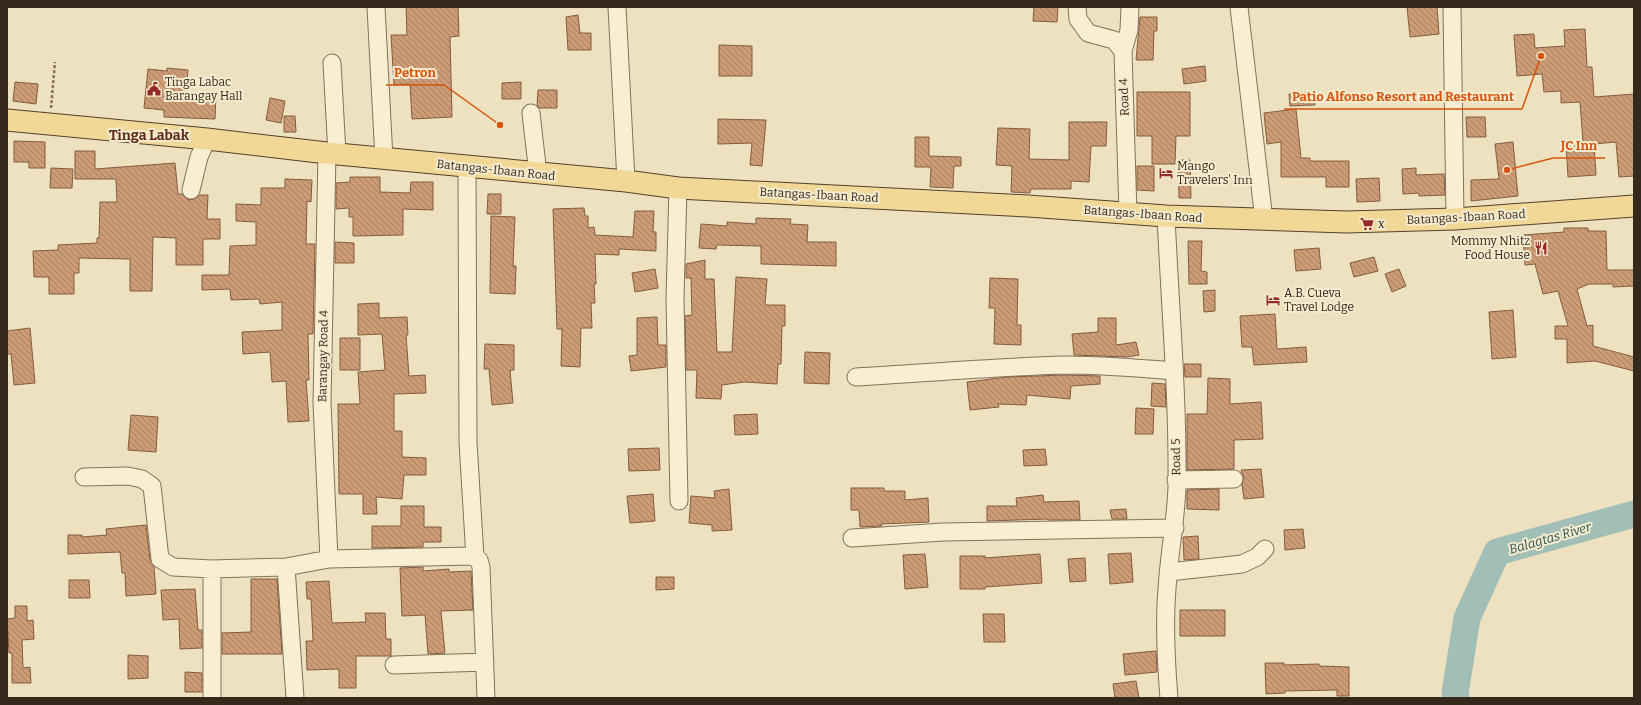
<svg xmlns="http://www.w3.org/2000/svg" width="1641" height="705" font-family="Bitter,serif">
  <defs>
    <pattern id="building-back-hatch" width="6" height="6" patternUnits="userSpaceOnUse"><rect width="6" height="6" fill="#cb9c75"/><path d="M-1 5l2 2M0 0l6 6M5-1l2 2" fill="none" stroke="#a67f5f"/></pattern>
  </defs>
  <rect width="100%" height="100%" fill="#ede1bf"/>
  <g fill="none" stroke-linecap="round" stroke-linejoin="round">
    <path stroke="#a2bfb7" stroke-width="27" d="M1456 698 1455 693 1467 618 1497 552 1634 514"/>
  </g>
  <path fill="url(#building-back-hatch)" stroke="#845c3e" d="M406 7H458L459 36 450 37 452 117 412 119 410 84 394 85 391 35H407Z
    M1034 7H1058L1057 22 1033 21Z
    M1407 7H1437L1439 34 1410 37Z
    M578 15 580 33H591V50H568L566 17Z
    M1140 17H1157V31H1154L1153 60H1136Z
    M1585 29 1587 67H1592L1594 97 1634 94V176L1619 177 1616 142 1594 144 1596 175 1568 177 1566 143 1583 142 1580 102 1561 103V91L1544 92 1542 74 1517 76 1514 35 1534 34 1535 48 1565 46 1564 30Z
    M719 45 752 46V76H719Z
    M1205 66 1206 81 1184 84 1182 69Z
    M167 68 188 70 186 94 216 95 215 119 164 117V110L144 108 148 69 167 71Z
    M15 82 38 84 36 104 13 101Z
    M521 82V99H502V83Z
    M538 90H557V108H539L537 106Z
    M1137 92H1190V136H1176L1175 164H1152V136H1137Z
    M1314 92 1315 105 1290 106 1289 94Z
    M270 98 285 101 281 123 266 120Z
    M1296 109 1301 158H1310V161H1349V187H1326V177H1281V142L1267 144 1264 113Z
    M284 116H295L296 132H284Z
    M1466 117H1485L1486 137H1467Z
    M718 119 766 120 762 166 750 165 752 143 718 144Z
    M1069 122H1107L1106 146H1091L1089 182 1071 181V189H1031L1030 193 1011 192 1012 166 996 165 998 128 1030 129 1029 159 1069 160Z
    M915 137H929V156L961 157V166H954L953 188 930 187 931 167H915Z
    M14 141 45 142V168H29V162H14Z
    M1513 142 1518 196 1471 201V180L1499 179 1495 144Z
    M75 151H95V169L175 163 178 194H182L189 200 194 199 200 195H208L207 219H220V239H203V265H176V238L153 237 152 291H130V259L79 258V273H74V294H49V277H34L33 251 58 250V245L97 243V238H99L100 202H117L116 179H75Z
    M1178 160H1190L1191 198H1179Z
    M1137 166H1154V191L1137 190Z
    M51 168 73 169 72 188H50Z
    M1416 168V175L1444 174 1445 195 1419 196V193L1403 194 1402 169Z
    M350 177H380V192L410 193 411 182H433V210L403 209V235L353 236V217H349V208L336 209V183L350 182Z
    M1379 178 1380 201 1357 202 1356 179Z
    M285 179 312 180 311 202 307 201 306 244H315L313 334H308L309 380H306L309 421 288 422 286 381 272 382 270 352 243 354 242 332 282 330V302L260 304 259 299 231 300 230 289 202 290V275H229L230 246 256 245V222L236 221V204L261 205V188H285Z
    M488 194H501V214H487Z
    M584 208 585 216H588V228L594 227 595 235 633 237 635 211H654L653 232H656V251L619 249V255L595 254 596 284H594L595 303H591L592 328H581L580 367 561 366 562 329H557L553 209Z
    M491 216 515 217 513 266H516L515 294 490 293Z
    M756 218 791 219 790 224 808 225 807 242H836V266L761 264V246L717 245 716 249 699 248 701 224 727 226V222L756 224Z
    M1564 228H1588V231H1606L1607 270H1634V286L1613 287V284H1589L1577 289 1587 326 1593 325V346L1634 357V371L1595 361 1567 363V339H1555V326H1568L1558 291 1543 294 1535 264 1525 265 1523 235 1564 232Z
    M1188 241H1202L1201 271 1207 272V284H1189Z
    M335 242 354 243V263H335Z
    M1319 248 1321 269 1296 271 1294 250Z
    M1374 257 1378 271 1354 277 1350 263Z
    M705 260V279H714L717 352H732L736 277 767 279 765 305H785V326H782L781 364H778L777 384 744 382 722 385 721 399 696 398 697 370H686L685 316 692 315 691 278H686V264Z
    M655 269 658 288 635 292 632 273Z
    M1399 269 1406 286 1392 292 1385 274Z
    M990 278 1018 279 1017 325H1021V345L994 344 995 308H989Z
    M1215 290V311L1204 312 1203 291Z
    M379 303V318L407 317 408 335H406L409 376 425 375 426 393 394 394V431H402V457L426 458V475H404L402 499 376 497 377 514H363V494H339L338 404H360L358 372 385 370 382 334 358 335V304Z
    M1513 310 1516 357 1492 359 1489 312Z
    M1275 314 1277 349 1306 347 1307 362 1254 365 1252 347H1242L1240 316Z
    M657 317 658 345H666V367L631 371 629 356 637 355V318Z
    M1098 318H1116V345L1136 342 1139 355 1127 357 1074 355 1072 334 1098 332Z
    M30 328 35 383 14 385 11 354H7V331Z
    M340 338H360V370H340Z
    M485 344 514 345V370H510L513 403 492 405 489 369H484Z
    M805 352 830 353 829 384 804 383Z
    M1184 364H1201V377H1185Z
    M1065 375 1100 376V384L1071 386 1070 399 1027 395 1026 405 998 404 999 407 970 410 967 382 1008 377Z
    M1208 378 1230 379V404L1261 402 1263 439 1234 440V469L1187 470V414H1207Z
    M1152 383 1165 384 1166 407 1151 406Z
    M1136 408 1154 409 1153 434H1135Z
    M757 414 758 434 735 435 734 415Z
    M131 415 158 417 156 452 128 450Z
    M659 448 660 470 629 471 628 449Z
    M1045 449 1047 465 1024 466 1023 450Z
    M1261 469 1264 497 1244 499 1242 484 1244 478 1241 470Z
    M851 488H884V491H905V500L928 498 929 522 881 524 882 526 860 527 859 510H851Z
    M729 489 732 530 712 531V525L689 523 691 496 715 498 714 491Z
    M1219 489V510L1187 509V490Z
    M653 494 655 521 630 523 627 496Z
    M1043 495 1044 502 1079 501 1080 520H1048L1047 519 987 521V506H1017L1016 498Z
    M401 506H424V527H441V542H423V547L372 548V526H401Z
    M1126 509 1127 519H1112L1110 510Z
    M146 525 150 560 154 566 156 594 126 596 125 573H122L120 552 68 554V535H82V537L107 535 106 529Z
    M1303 529 1305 548 1285 550 1284 530Z
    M1198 536 1199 559 1184 560 1183 537Z
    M1131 553 1133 582 1110 584 1108 554Z
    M925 554 928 587 905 589 903 555Z
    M1040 554 1042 583 985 587V589H960V556H985V558Z
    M1085 558 1086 581 1070 582 1068 559Z
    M423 567V571L449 569V572L471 571 473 610 441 611 445 653 428 654 425 615 402 616 400 568Z
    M656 577H674V589L656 590Z
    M251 579H277L282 654H222V633L251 632Z
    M69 580H89L90 598H69Z
    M329 581 332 623 366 622 365 613H385L386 639H391V656H356V688H339V669L307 670 306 641H313L311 599H307L306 582Z
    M195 589 198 630H202V648L180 649 179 619 163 620 161 590Z
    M15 606H27V621L33 620 34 639 22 640 23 668 30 667 31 683H12V653H9L7 619 15 618Z
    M1180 610H1225V636H1180Z
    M983 614H1004L1005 642H984Z
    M1156 651 1157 672 1125 675 1123 654Z
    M128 655 148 656V678L128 679Z
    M1265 663H1284V665L1319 664V666L1349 667V696H1337V690L1285 691V693L1266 694Z
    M185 672 202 673V692H185Z
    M1136 681 1139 698H1115L1113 684Z"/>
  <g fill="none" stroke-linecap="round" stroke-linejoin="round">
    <g stroke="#857258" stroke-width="19">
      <path id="minor" d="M376 7 384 159
        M617 7 626 181
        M1077 7 1078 19 1088 33 1114 40 1123 51 1128 214
        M1239 7 1264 220
        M1452 7 1455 219
        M1123 51 1129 30 1130 7
        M332 63 337 154
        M531 113 538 174
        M327 153 322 403 329 559
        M467 167 468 442 475 558
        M678 188 675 299 679 501
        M191 190 199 157 207 139
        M1166 216C1170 306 1178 396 1177 486 1176 521 1169 554 1167 589 1164 625 1166 662 1169 698
        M856 377C926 373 995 367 1065 365 1102 365 1138 368 1174 371
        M84 477 128 476 142 479 152 486 160 559 173 567 212 569 286 567 329 559 472 556 479 560 481 567 486 698
        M1176 480 1234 479
        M852 538 943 532 1175 528
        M286 567 295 698
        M212 569V698
        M1169 572 1242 564 1257 557 1265 549
        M394 665 485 662"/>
    </g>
    <g stroke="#53402c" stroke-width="23">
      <path id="major" d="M7 120 207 139 327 153 626 181 678 188 1028 206 1166 216 1346 222 1455 219 1634 206"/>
    </g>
    <path stroke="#857258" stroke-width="2.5" stroke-dasharray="3 2" stroke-linecap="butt" d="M51 108 55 62"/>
    <use href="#minor" stroke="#f8eed2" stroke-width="17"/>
    <use href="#major" stroke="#f1d896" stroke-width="21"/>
  </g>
  <defs>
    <g id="civic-bare" transform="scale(1.08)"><path d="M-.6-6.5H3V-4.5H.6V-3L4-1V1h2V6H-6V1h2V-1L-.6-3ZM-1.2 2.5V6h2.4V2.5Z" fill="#942b28" stroke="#f5ebce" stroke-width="2.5" paint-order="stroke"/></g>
    <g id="hotel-bare" transform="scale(1.08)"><path d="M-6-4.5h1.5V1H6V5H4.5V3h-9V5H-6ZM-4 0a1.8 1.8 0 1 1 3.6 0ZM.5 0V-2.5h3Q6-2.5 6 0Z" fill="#942b28" stroke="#f5ebce" stroke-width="2.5" paint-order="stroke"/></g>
    <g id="supermarket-bare" transform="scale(1.08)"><path d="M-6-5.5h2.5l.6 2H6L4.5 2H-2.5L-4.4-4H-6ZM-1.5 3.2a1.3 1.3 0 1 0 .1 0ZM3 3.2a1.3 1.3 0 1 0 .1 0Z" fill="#942b28" stroke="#f5ebce" stroke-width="2.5" paint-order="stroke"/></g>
    <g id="restaurant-bare" transform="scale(1.08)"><path d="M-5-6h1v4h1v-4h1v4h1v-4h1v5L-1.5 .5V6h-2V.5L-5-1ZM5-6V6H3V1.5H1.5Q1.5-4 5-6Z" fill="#942b28" stroke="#f5ebce" stroke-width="2.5" paint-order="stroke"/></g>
  </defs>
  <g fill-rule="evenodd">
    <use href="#civic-bare" x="154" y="89"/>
    <use href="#hotel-bare" x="1166" y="173"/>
    <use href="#supermarket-bare" x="1367" y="224"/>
    <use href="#restaurant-bare" x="1541" y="248"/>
    <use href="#hotel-bare" x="1273" y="300"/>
  </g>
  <g text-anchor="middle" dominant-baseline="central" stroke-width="4" stroke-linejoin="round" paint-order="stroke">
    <g font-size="12" fill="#35291c" stroke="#f5ebce" text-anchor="start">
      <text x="165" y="82">Tinga Labac<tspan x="165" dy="14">Barangay Hall</tspan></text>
      <text x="1177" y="166">Mango<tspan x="1177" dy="14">Travelers' Inn</tspan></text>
      <text x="1378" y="224">x</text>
      <text x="1530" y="241" text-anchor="end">Mommy Nhitz<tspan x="1530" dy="14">Food House</tspan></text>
      <text x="1284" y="293">A.B. Cueva<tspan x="1284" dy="14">Travel Lodge</tspan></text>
    </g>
    <g font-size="12" fill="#35291c" stroke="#f5ebce">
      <text transform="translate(1124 97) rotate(-92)">Road 4</text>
      <text transform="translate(496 170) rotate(6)">Batangas-Ibaan Road</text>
      <text transform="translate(819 195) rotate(3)">Batangas-Ibaan Road</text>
      <text transform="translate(1143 214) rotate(4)">Batangas-Ibaan Road</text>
      <text transform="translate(1466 217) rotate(-3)">Batangas-Ibaan Road</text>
      <text transform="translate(323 356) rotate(-89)">Barangay Road 4</text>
      <text transform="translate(1176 457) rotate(-91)">Road 5</text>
    </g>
    <g font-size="13" font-style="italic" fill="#2b5553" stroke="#f5ebce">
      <text transform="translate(1550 538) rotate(-16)">Balagtas River</text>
    </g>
    <g font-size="14" font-weight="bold" fill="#612d1c" stroke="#f5ebce">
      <text x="149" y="135">Tinga Labak</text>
    </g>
  </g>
  <path fill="none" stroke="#d6540e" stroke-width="1.5" d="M500 125L444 85H386M1541 56L1522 109H1284M1507 170L1553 158H1605"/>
  <g fill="#d6540e" stroke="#f5ebce" stroke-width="1.5">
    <circle cx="500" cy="125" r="4"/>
    <circle cx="1541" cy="56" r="4"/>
    <circle cx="1507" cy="170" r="4"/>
  </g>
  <g font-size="13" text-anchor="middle" font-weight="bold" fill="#d6540e" stroke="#f5ebce" stroke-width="4" stroke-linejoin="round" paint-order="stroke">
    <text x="415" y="77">Petron</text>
    <text x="1403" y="101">Patio Alfonso Resort and Restaurant</text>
    <text x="1579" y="150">JC Inn</text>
  </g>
  <rect width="1641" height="705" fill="none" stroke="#35291c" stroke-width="16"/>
</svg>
